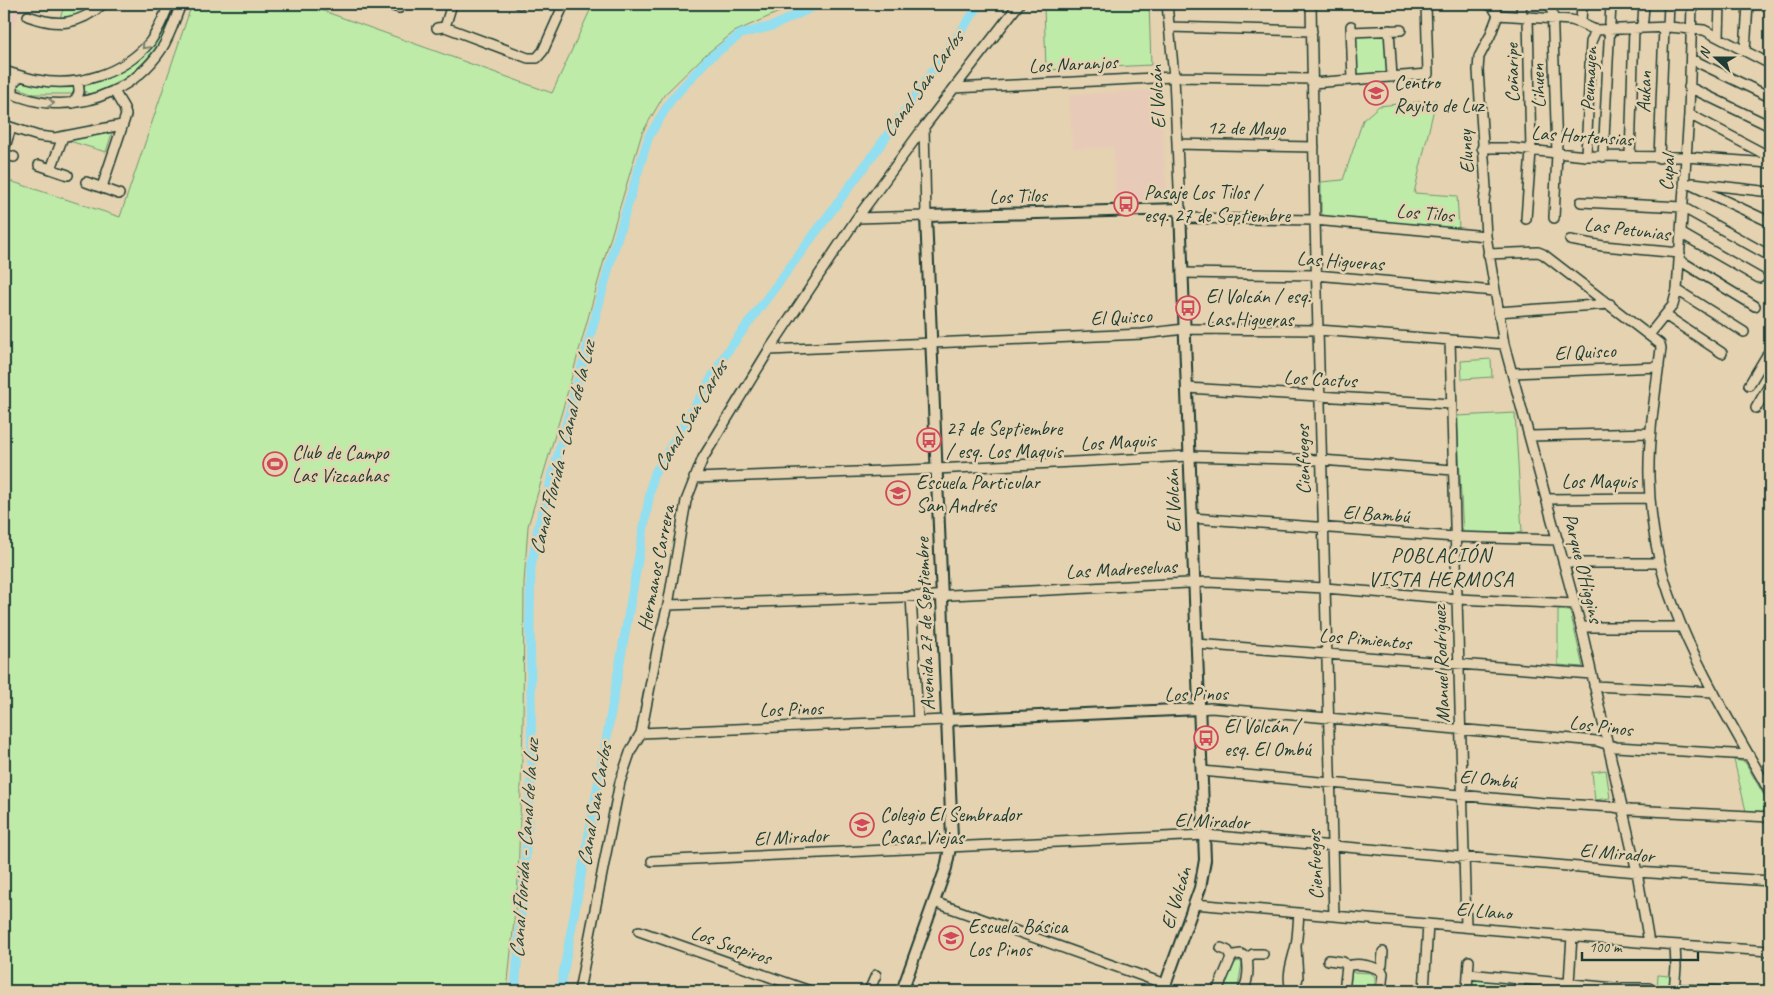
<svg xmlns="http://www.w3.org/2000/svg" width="1774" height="995" font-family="Caveat,sans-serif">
  <rect width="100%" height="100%" fill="#e5d2b0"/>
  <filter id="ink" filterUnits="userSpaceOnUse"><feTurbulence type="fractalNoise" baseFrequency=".02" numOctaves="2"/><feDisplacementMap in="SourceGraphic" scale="10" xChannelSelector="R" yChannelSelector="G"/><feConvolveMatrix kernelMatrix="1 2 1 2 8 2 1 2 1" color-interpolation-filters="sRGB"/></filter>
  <g filter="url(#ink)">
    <path fill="#e8cab9" d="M4 4H22L10 39 4 37Z
      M1160 89 1167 199 1116 202 1113 147 1073 149 1069 95Z"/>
    <path fill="#bfeba8" stroke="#6f946e" d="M65 4H97C86 13 74 18 60 18Z
      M172 4H177C172 16 168 29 161 40 152 54 132 76 117 84 108 90 98 92 88 94L84 90 85 85 98 80 132 62Z
      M192 4H304L552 93 593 4H797L734 32 705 55 664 95 642 133 606 253 565 401 528 526 524 583 523 726 518 880 507 991H4V179L120 217Z
      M1106 4H1149L1151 65 1046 70 1044 6Z
      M1386 34 1388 72 1357 75 1355 36Z
      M16 79 76 85 74 94H34L14 86Z
      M1436 100 1414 193 1457 196 1459 229 1325 217 1321 212V182L1343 180 1363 120 1379 106Z
      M113 130 106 152 66 140Z
      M1491 359 1492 377 1462 379 1461 361Z
      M1515 413 1522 532 1463 535 1457 416Z
      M1558 610 1570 611 1583 667 1558 665Z
      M1734 760 1745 762 1770 806V814L1746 811Z
      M1606 770 1610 798 1595 800 1592 772Z
      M1239 961 1242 963 1238 987 1235 991H1222C1225 980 1225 964 1239 961Z
      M1352 972 1371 973 1375 977V991H1347L1348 977Z
      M1658 975 1670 976 1669 991H1657Z
      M1472 976 1515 979 1514 991H1471Z"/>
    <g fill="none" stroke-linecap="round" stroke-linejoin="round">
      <path stroke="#91dff0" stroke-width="9" d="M515 991 532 771 530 613 531 567 538 528 612 256 649 136 671 100 708 59 741 34 773 26 819 4
        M560 991 604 752 653 476 727 352 876 151 980 4"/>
      <g stroke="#1f3d34" stroke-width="12">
        <path id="minor" d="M387 4 399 8 401 4
          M519 4H520
          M1167 4 1174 77 1180 209
          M1311 4 1315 220 1334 916
          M1487 4 1493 7 1498 15 1571 20C1580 22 1587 27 1596 30L1668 27 1704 30 1770 64
          M1521 4 1522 16
          M1552 4 1557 153 1554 218
          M1498 15 1490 36 1479 57 1478 70 1486 188 1484 202 1486 236 1504 344 1581 627 1637 872 1649 943
          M28 16C58 27 79 25 103 4
          M1581 22 1582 4
          M1351 26 1353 80
          M445 27 528 58H537L543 51 564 4
          M1169 27 1312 31
          M1641 27 1643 20 1644 4
          M1668 27 1669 4
          M437 28 445 27 452 4
          M1389 30 1392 77
          M1351 32 1401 30
          M1719 37 1720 4
          M1745 51 1748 4
          M1691 59 1770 97
          M4 71C15 74 26 78 37 80 77 88 123 74 150 42 158 31 164 17 169 4
          M1312 83 1428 74 1426 4
          M1689 87 1770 126
          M954 88 1174 77 1312 79
          M4 91C18 96 33 102 48 103 92 107 137 86 161 50 170 36 175 19 181 4
          M13 94V83L20 76
          M73 103C79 95 81 91 77 81
          M1689 114 1770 157
          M4 125 38 136 55 138 122 125
          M1177 144 1314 147
          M1482 148H1509L1586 156 1686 157 1770 163
          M4 150 11 128
          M4 154 14 157
          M1586 156 1591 42 1596 30
          M1603 157 1611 4
          M1630 157 1634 28
          M1659 158 1664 27
          M39 165 68 175
          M51 169 63 137
          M86 182 119 194
          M1685 182 1770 222
          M1693 183 1770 192
          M102 187 126 115 124 108 114 91
          M1581 202 1682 207 1770 256
          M857 218 926 216 924 127
          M1180 218 1315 220 1486 236
          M1526 219 1531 151 1528 17
          M1682 234 1759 278
          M1570 240 1603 246 1680 253
          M1488 254 1538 252 1543 254 1660 344 1661 348C1656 391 1648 434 1649 477 1650 521 1658 566 1674 607 1697 670 1738 734 1770 793
          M1679 260 1755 306
          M1182 273 1316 275 1494 291
          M1677 290 1744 332
          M1498 312 1610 304
          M1665 315 1722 353
          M1649 335 1673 305 1677 290 1689 114 1692 4
          M1450 340 1466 927
          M769 350 1143 334 1184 329 1318 330 1504 344
          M1513 373 1659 367
          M1749 385 1770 350
          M1187 388 1451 404
          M1756 408 1770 384
          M1530 436 1650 433
          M694 478 936 469 1189 456 1321 460 1453 470
          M1547 499 1650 498
          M1192 518 1455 537 1558 540
          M1564 563H1660
          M911 596 918 721
          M668 605 932 596 1208 582 1325 588 1457 599 1575 604
          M1581 627H1681
          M1196 644 1591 674
          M1594 686 1714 692
          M1199 709 1211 708 1597 741 1616 747 1749 755
          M641 733 946 720
          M1202 771 1544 803 1614 807 1630 810 1770 817
          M652 861 1205 835 1637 872 1770 881
          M934 902 1165 984
          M1194 904 1649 943 1770 951
          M639 931 810 991
          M1221 948 1228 951 1231 958
          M1247 958 1253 954H1263
          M1328 960 1343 962 1347 966
          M1379 969 1382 965 1383 952
          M1468 974 1469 961
          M1296 988 1307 991
          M1674 989 1724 991
          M579 991 620 782 631 750 641 733 659 640 668 605 686 501 703 458 769 350 857 218 924 127 1019 4
          M869 991 876 975
          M1217 991 1231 958 1234 955 1241 954 1247 958C1249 970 1248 981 1243 991
          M1292 991C1285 976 1293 960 1296 945 1298 934 1298 923 1299 913
          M1294 991 1298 978 1296 947
          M1344 991 1347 966C1357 963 1375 965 1383 973L1381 991
          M1424 991 1428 924
          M1467 991 1468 974 1614 988H1649
          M1519 991 1520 979
          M1571 991 1569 983 1572 936
          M1674 991 1676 967 1675 945"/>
      </g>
      <g stroke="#1f3d34" stroke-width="14">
        <path id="tertiary" d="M946 720 1199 709
          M902 991 946 868 952 838 926 216 1180 209 1205 860 1200 888 1163 991"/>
      </g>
      <use href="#minor" stroke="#e5d2b0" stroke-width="9"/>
      <use href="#tertiary" stroke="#e5d2b0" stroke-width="10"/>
    </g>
    <defs><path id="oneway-chevron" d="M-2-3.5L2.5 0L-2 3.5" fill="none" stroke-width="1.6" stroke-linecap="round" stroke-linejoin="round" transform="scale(1.25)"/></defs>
    <g stroke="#78806c">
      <use href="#oneway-chevron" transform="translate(145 46) rotate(134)"/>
      <use href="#oneway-chevron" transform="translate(51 103) rotate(5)"/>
    </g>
  </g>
  <defs>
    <g id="school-ring" transform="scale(1.25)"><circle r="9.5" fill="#e5d2b0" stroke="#d1495b" stroke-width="1.5"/><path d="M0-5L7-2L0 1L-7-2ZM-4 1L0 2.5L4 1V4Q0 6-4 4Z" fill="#d1495b"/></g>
    <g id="bus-ring" transform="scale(1.25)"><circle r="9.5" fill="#e5d2b0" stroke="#d1495b" stroke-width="1.5"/><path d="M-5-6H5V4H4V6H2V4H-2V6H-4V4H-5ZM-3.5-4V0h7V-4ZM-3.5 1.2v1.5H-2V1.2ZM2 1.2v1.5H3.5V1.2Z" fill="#d1495b"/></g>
    <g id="stadium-ring" transform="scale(1.25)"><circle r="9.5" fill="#e5d2b0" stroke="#d1495b" stroke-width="1.5"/><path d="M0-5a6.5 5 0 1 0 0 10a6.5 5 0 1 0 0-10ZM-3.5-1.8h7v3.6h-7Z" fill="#d1495b"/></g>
  </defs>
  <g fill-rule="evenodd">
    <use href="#school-ring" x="1376" y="93"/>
    <use href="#bus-ring" x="1126" y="204"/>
    <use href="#bus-ring" x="1188" y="308"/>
    <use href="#bus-ring" x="929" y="440"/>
    <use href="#stadium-ring" x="275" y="464"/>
    <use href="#school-ring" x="898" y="493"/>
    <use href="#bus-ring" x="1206" y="738"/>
    <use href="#school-ring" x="862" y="825"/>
    <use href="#school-ring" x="951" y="938"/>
  </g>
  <g text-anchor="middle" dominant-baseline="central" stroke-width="5" stroke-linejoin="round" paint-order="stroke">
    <g font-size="20" fill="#1f3d34" stroke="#e5d2b0">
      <text transform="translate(1073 64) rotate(-3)">Los Naranjos</text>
      <text transform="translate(1512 73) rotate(-91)">Coñaripe</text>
      <text transform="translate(1589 79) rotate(-87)">Peumayen</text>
      <text transform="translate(1538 86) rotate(-92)">Lihuen</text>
      <text transform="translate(1644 92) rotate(-88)">Aukan</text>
      <text transform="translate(1157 97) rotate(-93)">El Volcán</text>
      <text transform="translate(1246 128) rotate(1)">12 de Mayo</text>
      <text transform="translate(1582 136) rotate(4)">Las Hortensias</text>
      <text transform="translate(1466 152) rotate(-94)">Eluney</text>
      <text transform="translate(1667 173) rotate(-86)">Cupal</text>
      <text transform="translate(1018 196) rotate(-2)">Los Tilos</text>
      <text transform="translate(1425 213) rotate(5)">Los Tilos</text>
      <text transform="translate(1627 229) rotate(7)">Las Petunias</text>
      <text transform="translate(1340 261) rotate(4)">Las Higueras</text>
      <text transform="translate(1121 317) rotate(-3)">El Quisco</text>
      <text transform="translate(1585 352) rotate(-3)">El Quisco</text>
      <text transform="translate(1320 379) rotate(3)">Los Cactus</text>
      <text transform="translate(1118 442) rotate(-3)">Los Maquis</text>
      <text transform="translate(1303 460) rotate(-91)">Cienfuegos</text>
      <text x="1599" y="481">Los Maquis</text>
      <text transform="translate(1173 501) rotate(-92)">El Volcán</text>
      <text transform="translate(1376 514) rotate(4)">El Bambú</text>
      <text transform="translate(656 568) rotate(-79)">Hermanos Carrera</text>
      <text transform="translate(1583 568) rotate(76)">Parque O'Higgins</text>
      <text transform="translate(1121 569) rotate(-3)">Las Madreselvas</text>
      <text transform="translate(925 624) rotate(-92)">Avenida 27 de Septiembre</text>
      <text transform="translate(1365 639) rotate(5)">Los Pimientos</text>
      <text transform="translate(1441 664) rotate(-92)">Manuel Rodríguez</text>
      <text transform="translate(1196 694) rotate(-1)">Los Pinos</text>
      <text transform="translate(791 709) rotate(-2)">Los Pinos</text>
      <text transform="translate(1601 726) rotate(7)">Los Pinos</text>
      <text transform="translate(1488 779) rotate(6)">El Ombú</text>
      <text transform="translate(1212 821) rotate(2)">El Mirador</text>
      <text transform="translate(791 837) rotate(-3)">El Mirador</text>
      <text transform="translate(1617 853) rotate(5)">El Mirador</text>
      <text transform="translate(1315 865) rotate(-92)">Cienfuegos</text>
      <text transform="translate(1176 898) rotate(-73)">El Volcán</text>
      <text transform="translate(1484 911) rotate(5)">El Llano</text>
      <text transform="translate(731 945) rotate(19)">Los Suspiros</text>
    </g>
    <g font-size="20" fill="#1f3d34" stroke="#e5d2b0" text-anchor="start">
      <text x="1394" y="82">Centro<tspan x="1394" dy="23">Rayito de Luz</tspan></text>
      <text x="1144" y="192">Pasaje Los Tilos /<tspan x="1144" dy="23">esq. 27 de Septiembre</tspan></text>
      <text x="1206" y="296">El Volcán / esq.<tspan x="1206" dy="23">Las Higueras</tspan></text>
      <text x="946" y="428">27 de Septiembre<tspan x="946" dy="23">/ esq. Los Maquis</tspan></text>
      <text x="292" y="452">Club de Campo<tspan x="292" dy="23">Las Vizcachas</tspan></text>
      <text x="916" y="482">Escuela Particular<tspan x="916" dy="23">San Andrés</tspan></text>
      <text x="1224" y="726">El Volcán /<tspan x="1224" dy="23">esq. El Ombú</tspan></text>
      <text x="880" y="814">Colegio El Sembrador<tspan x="880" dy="23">Casas Viejas</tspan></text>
      <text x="968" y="926">Escuela Básica<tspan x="968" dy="23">Los Pinos</tspan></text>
    </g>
    <g font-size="21" font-style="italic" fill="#25453d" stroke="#e5d2b0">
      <text transform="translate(922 84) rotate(-54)">Canal San Carlos</text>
      <text transform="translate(690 416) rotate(-59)">Canal San Carlos</text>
      <text transform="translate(562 448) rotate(-76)">Canal Florida - Canal de la Luz</text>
      <text transform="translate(594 805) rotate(-80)">Canal San Carlos</text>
      <text transform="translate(524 849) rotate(-86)">Canal Florida - Canal de la Luz</text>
    </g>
    <g font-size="21" letter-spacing="1" fill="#1f3d34" stroke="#e5d2b0">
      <text x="1441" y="555">POBLACIÓN<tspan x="1441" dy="24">VISTA HERMOSA</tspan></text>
    </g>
  </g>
  <rect width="1774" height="995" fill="none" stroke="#e5d2b0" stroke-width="20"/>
  <rect x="10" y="10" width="1754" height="975" fill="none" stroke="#1f3d34" stroke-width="2" filter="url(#ink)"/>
  <g transform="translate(1716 58) rotate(291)" stroke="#e5d2b0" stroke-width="4" paint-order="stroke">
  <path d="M0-4L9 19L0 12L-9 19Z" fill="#1f3d34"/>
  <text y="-8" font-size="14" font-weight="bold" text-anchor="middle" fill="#1f3d34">N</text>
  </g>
  <path d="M1582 952v8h116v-8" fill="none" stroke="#1f3d34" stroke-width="2.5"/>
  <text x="1589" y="952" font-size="15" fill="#1f3d34" stroke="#e5d2b0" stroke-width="4" paint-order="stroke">100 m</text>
</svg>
